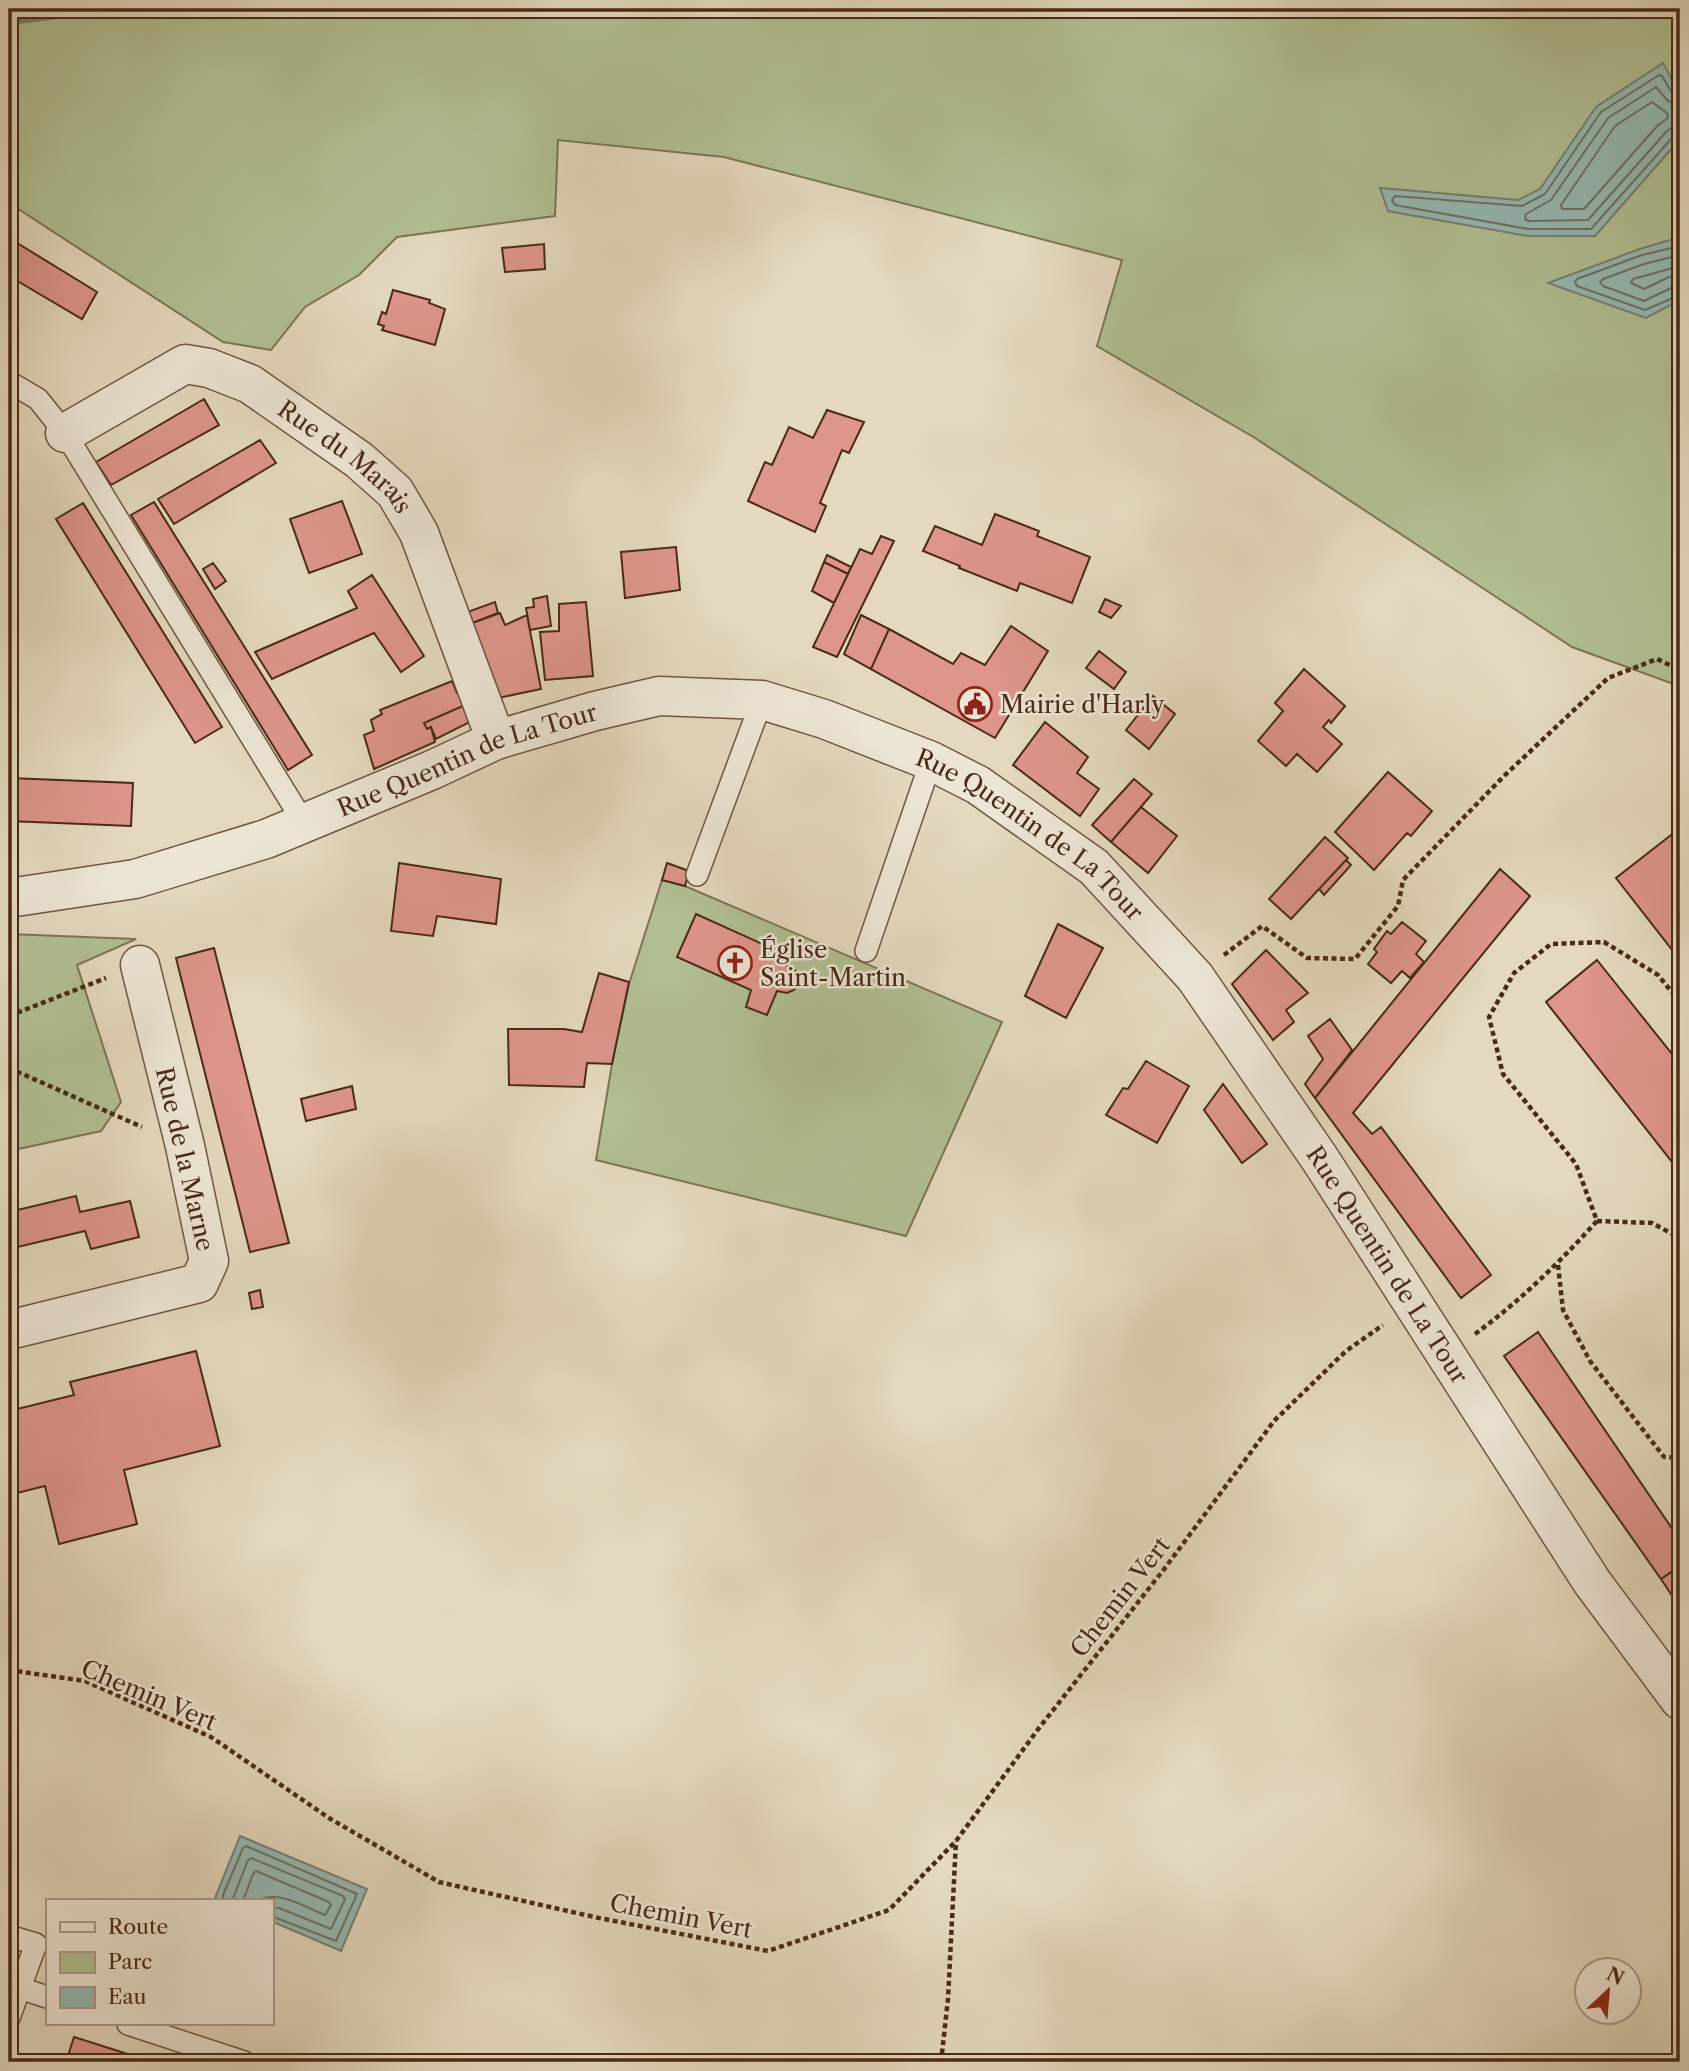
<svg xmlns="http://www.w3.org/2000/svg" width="1689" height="2071" font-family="'Libre Caslon Text',serif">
  <rect width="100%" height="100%" fill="#e4d9bf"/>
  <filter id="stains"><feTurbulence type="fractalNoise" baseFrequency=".00286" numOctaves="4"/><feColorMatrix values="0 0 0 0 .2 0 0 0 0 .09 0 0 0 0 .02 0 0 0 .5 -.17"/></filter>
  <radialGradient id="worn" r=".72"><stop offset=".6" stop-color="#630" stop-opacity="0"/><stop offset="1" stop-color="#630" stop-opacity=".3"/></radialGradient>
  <path fill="#b1c094" stroke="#7d7555" stroke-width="2" d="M9 9H1680V693L1671 683 1572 647 1255 438 1097 346 1122 260 724 157 558 140 555 216 397 237 359 275 305 307 271 350 223 342 9 203Z
    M662 880 685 886 1002 1022 906 1236 596 1160 612 1064 629 984Z
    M9 934 136 939 77 965 121 1102 101 1131 9 1151Z"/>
  <path fill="#95bab4" stroke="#778075" stroke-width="2" d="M1663 63 1680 94V139L1595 236H1528L1388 211 1380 188 1518 200 1540 189 1596 107Z
    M1680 237V300L1646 318 1548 283 1640 249Z
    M240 1836 367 1889 341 1951 271 1921V1901H224L215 1898Z"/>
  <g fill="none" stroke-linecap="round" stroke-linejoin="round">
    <path stroke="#6f7265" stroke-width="2" d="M1680 96 1672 93 1662 76 1659 75 1601 112 1545 194 1522 206 1395 196 1392 200 1395 205 1528 229H1591L1672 138 1680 135
      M1652 102 1667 113 1668 118 1658 125 1584 209H1562L1561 205 1615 126Z
      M1680 104 1668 101 1656 87 1608 118 1551 200 1526 214 1525 219 1529 221 1588 220 1666 132 1673 127 1680 126
      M1680 246 1642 255 1577 279 1575 282 1577 286 1645 310 1680 295
      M1680 255 1644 264 1603 279 1600 282 1603 286 1644 301 1671 288 1680 286
      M1680 266 1633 279 1631 283 1644 289 1669 277 1680 275
      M223 1901V1895L243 1848 246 1846 357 1894 336 1941 271 1916
      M232 1901 248 1860 251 1858 343 1896 345 1899 331 1929 279 1908 271 1907
      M243 1901 253 1874 256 1871 329 1902 331 1905 325 1915C304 1907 279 1889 257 1901"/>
    <path stroke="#778075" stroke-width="10" d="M9 20 100 9"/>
  </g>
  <path fill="#de958c" stroke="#492a16" stroke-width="2" d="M9 238 97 292 82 319 9 276Z
    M544 244 545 269 505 272 502 248Z
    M393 290 430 300 429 303 445 309 435 345 382 330 384 326 378 324 382 312 386 314Z
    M204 399 219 425 111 485 96 462Z
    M827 410 864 422 849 453 842 450 820 503 826 506 815 532 748 501 765 462 772 465 789 427 813 438Z
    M260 440 276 463 174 524 158 499Z
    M342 501 362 554 309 573 290 519Z
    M154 502 312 755 288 770 131 515Z
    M83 503 222 727 195 743 56 519Z
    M995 514 1039 531 1037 536 1090 557 1072 603 1020 583 1017 591 959 568 960 566 923 551 935 526 982 545Z
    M881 536 894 541 837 657 813 647 860 549 872 554Z
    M676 547 680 590 625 598 621 552Z
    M827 555 851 567 848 574 824 562Z
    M824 562 848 574 834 603 812 591Z
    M213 563 226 581 215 589 203 569Z
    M372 575 424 656 401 672 374 633 272 679 255 652 357 608 348 591Z
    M547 596 551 626 530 630 526 608 534 607 533 599Z
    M1105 599 1121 606 1111 618 1099 612Z
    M495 602 498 613 467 625 462 614Z
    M586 602 593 676 545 680 540 632 559 631V604Z
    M500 613 505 625 527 615 541 689 493 699 467 625Z
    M861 615 889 629 871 669 844 654Z
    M1011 626 1048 651 995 738 871 669 889 629 953 664 961 653 985 665Z
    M1099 651 1126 672 1114 689 1086 668Z
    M1304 669 1345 706 1331 723 1329 720 1323 727 1342 744 1317 772 1297 754 1286 766 1258 741 1283 711 1275 703Z
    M452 681 457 693 466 689 472 702 424 723 427 729 431 727 435 742 374 769 364 735 374 731 371 720 382 714 380 710Z
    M1153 696 1175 714 1149 749 1126 730Z
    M472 702V721L436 739 431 727 427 729 424 723Z
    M1045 722 1088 757 1077 773 1099 789 1080 816 1013 765Z
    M1388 772 1432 811 1411 836 1407 833 1374 870 1335 832Z
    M9 778 133 783 131 826 9 821Z
    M1134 779 1152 794 1111 842 1092 825Z
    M1141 807 1177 836 1148 873 1111 842Z
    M1680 828V960L1616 878Z
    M1325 837 1348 858 1291 919 1269 899Z
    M1346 860 1351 865 1324 895 1319 889Z
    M399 863 501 879 496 924 437 916 433 936 391 931Z
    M667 863 689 871 685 886 662 880Z
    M1500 869 1530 896 1353 1113 1372 1134 1381 1127 1491 1275 1461 1298 1315 1098Z
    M696 914 769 947 767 955 792 968 798 973 799 984 794 990 787 993 777 991 767 1015 746 1007 751 990 677 957Z
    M1402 922 1426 941 1416 954 1424 962 1410 978 1402 971 1391 983 1368 964 1377 952 1374 949 1387 931 1391 934Z
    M1058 924 1103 948 1066 1018 1025 996Z
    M214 948 289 1243 250 1252 176 958Z
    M1266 950 1308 993 1286 1010 1294 1022 1273 1040 1232 984Z
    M1597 960 1680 1064V1172L1546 1002Z
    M599 973 629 982 612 1064 587 1063 584 1087 509 1085 508 1029H564L582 1032Z
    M1330 1019 1352 1050 1315 1098 1305 1084 1323 1059 1308 1036Z
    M1146 1061 1189 1086 1157 1143 1106 1115 1123 1088 1128 1089Z
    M1223 1084 1267 1144 1242 1163 1204 1110Z
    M352 1086 356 1109 306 1121 301 1099Z
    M76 1196 80 1212 130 1201 139 1237 91 1249 85 1231 9 1249V1212Z
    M260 1290 263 1307 252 1309 249 1293Z
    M1538 1332 1671 1527 1680 1521V1566L1661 1579 1504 1356Z
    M196 1351 220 1446 124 1470 137 1524 59 1544 45 1486 9 1495V1411L74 1395 70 1382Z
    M1680 1566V1608L1661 1579Z
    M74 2037 153 2062H66Z"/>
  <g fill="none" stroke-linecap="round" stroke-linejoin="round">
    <g stroke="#705640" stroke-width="24">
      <path id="service" d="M9 382 38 399 65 433 304 823
        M697 875 762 700
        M866 951 931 761
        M9 1936 36 1944 9 2018
        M20 1988 47 1997
        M128 2024 244 2062"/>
    </g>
    <g stroke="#705640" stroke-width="41">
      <g id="minor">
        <path id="s1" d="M65 433 185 364 209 368 250 384 359 460 395 492 419 533 496 740"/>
        <path id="s2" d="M9 898 135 879 266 839 432 770 496 740 595 711 659 696 762 700 824 719 931 761 978 785 1094 867 1195 977 1320 1159 1592 1582 1680 1700"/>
        <path d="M9 1330 199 1283 209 1261 185 1146 140 965"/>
      </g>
    </g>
    <path stroke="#492a16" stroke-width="4.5" stroke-dasharray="5 3.5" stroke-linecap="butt" d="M1224 955 1262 926 1307 958 1355 959 1398 906 1403 880 1504 776 1608 678 1657 659 1680 670
      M9 1013 14 1014 106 978
      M9 1068 142 1127
      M1597 1221 1652 1223 1680 1238
      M1558 1265 1563 1310 1590 1361 1664 1457 1680 1458
      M1475 1334C1520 1301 1559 1263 1597 1221L1576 1164 1503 1074 1489 1017 1514 973 1551 944 1604 942 1658 975 1680 1002
      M9 1670 85 1681 211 1737 329 1818 439 1882 599 1918 768 1951 889 1910 956 1841 1039 1728 1165 1568 1274 1421 1346 1351 1383 1325
      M941 2062 948 1999 956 1841"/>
    <use href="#service" stroke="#ede6d5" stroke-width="21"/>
    <use href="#minor" stroke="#ede6d5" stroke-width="38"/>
  </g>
  <defs>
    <g id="civic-ring" transform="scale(1.75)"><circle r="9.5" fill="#ede6d5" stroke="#8f2418" stroke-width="1.5"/><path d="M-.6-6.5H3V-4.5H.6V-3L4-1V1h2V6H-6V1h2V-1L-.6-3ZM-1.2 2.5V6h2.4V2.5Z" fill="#8f2418"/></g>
    <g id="church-ring" transform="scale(1.75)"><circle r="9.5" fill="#ede6d5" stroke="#8f2418" stroke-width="1.5"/><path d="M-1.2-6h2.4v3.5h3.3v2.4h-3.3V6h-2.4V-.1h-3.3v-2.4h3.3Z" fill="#8f2418"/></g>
  </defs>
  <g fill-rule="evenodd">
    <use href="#civic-ring" x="975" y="704"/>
    <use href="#church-ring" x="735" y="963"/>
  </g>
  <g text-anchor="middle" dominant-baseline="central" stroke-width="5" stroke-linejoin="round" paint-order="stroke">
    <g font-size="24" fill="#492a16" stroke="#ede6d5">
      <text stroke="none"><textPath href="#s1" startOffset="327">Rue du Marais</textPath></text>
      <text stroke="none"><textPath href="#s2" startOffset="481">Rue Quentin de La Tour</textPath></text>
      <text stroke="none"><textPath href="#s2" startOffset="1090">Rue Quentin de La Tour</textPath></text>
      <text transform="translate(185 1159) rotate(77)">Rue de la Marne</text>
      <text stroke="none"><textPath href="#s2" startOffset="1657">Rue Quentin de La Tour</textPath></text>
      <text transform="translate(1120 1597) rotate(-52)">Chemin Vert</text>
      <text transform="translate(149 1695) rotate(23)">Chemin Vert</text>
      <text transform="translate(681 1916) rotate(11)">Chemin Vert</text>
    </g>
    <g font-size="24" fill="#492a16" stroke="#ede6d5" text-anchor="start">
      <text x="1000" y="704">Mairie d'Harly</text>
      <text x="760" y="949">Église<tspan x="760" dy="28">Saint-Martin</tspan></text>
    </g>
  </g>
  <rect width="1689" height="2071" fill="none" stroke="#e4d9bf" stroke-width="35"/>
  <rect x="10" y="10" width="1668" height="2050" fill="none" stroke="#492a16" stroke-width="3.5"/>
  <rect x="18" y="18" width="1654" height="2036" fill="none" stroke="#492a16" stroke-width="2"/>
  <rect x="46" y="1899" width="228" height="126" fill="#ede6d5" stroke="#ab9b89" stroke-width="2"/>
  <rect x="60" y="1922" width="35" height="10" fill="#ede6d5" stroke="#ab9b89" stroke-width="2"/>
  <text x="108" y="1934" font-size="21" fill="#492a16">Route</text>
  <rect x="60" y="1952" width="35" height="21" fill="#b1c094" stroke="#ab9b89" stroke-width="2"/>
  <text x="108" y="1969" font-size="21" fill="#492a16">Parc</text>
  <rect x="60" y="1987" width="35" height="21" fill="#95bab4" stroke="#ab9b89" stroke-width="2"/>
  <text x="108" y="2004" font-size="21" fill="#492a16">Eau</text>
  <g transform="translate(1608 1991) rotate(26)"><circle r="33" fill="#ede6d5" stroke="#ab9b89" stroke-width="2"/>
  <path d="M0-5L12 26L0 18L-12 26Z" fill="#8f2418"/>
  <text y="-10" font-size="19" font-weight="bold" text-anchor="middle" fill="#492a16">N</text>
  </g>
  <rect width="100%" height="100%" filter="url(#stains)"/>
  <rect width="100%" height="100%" fill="url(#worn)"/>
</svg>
